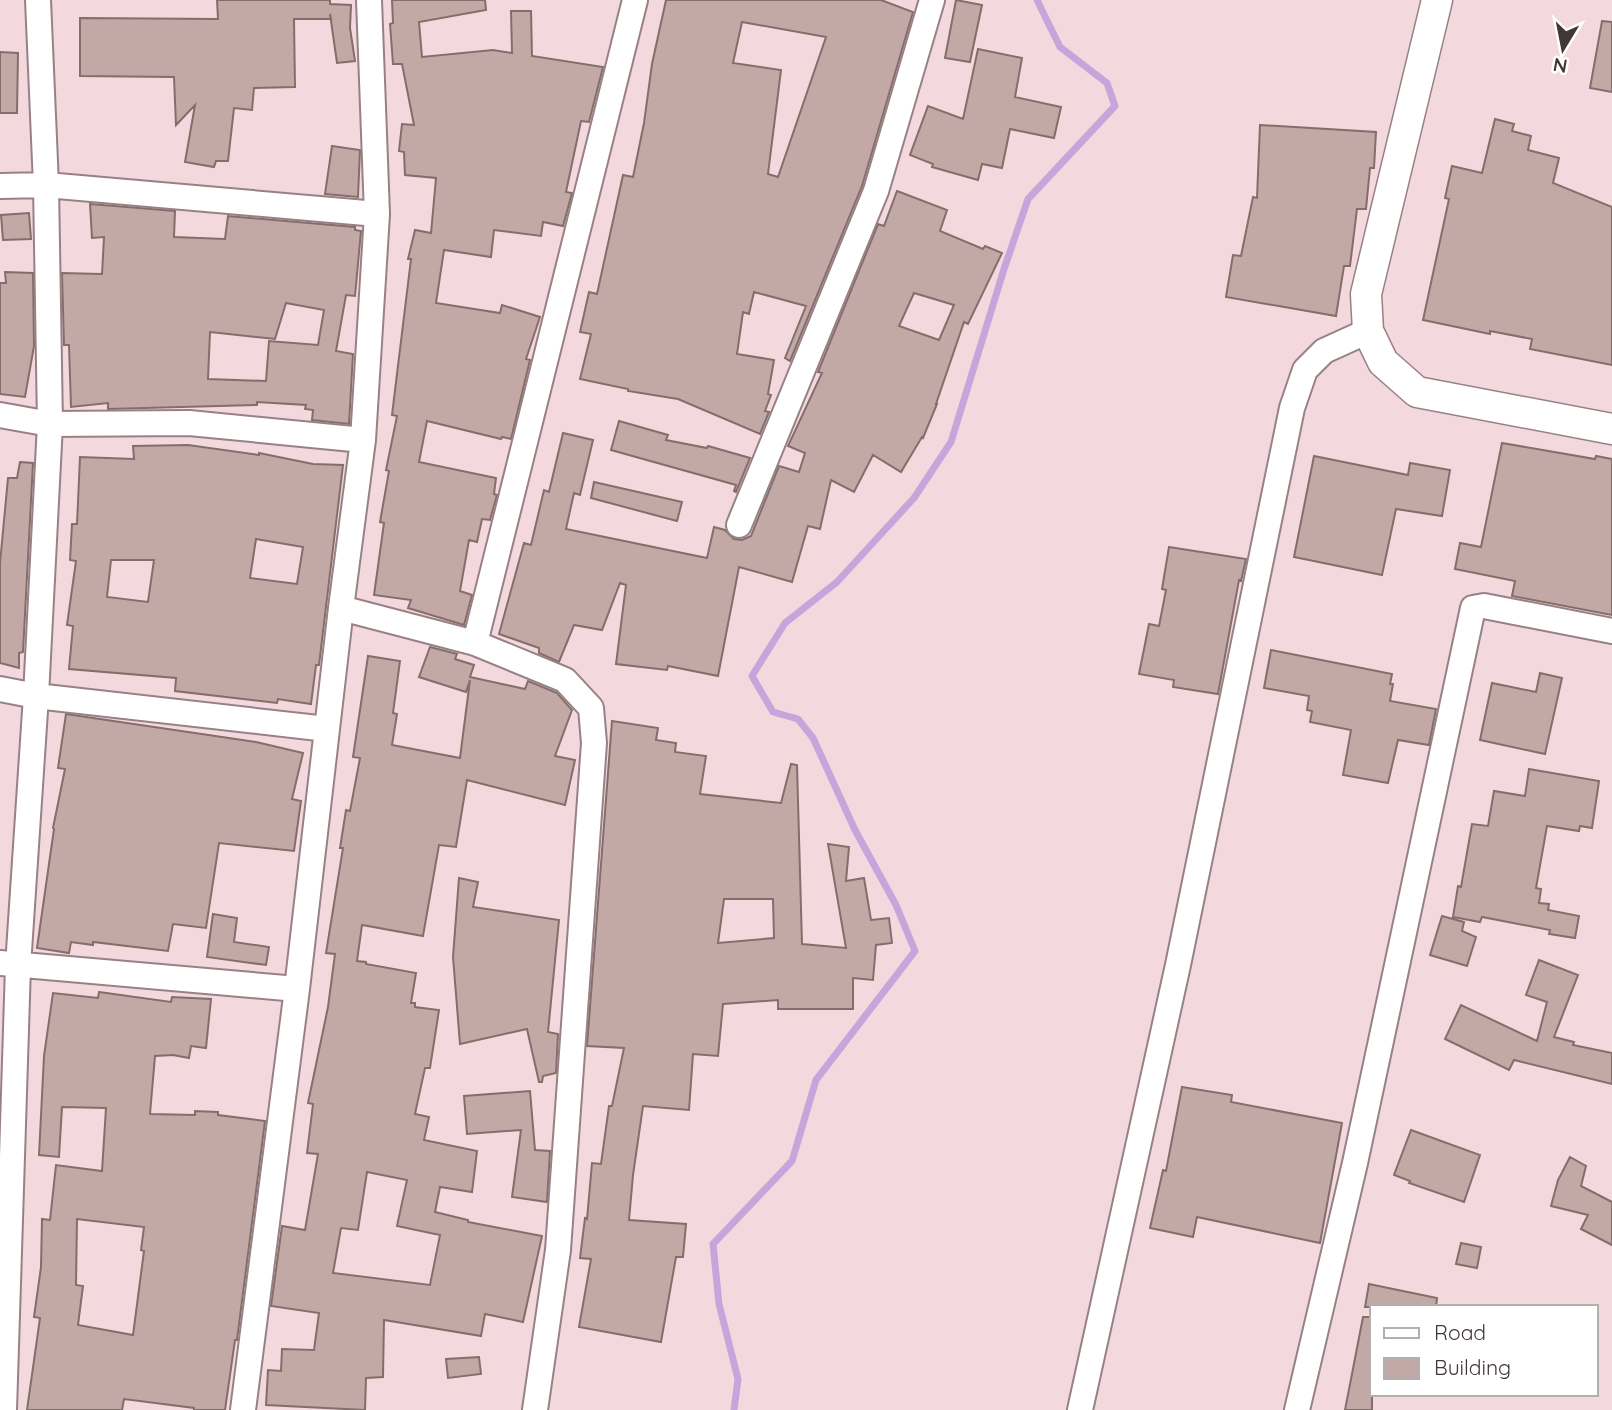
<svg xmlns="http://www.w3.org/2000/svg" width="1612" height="1410" font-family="Quicksand,sans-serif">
  <rect width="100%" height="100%" fill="#f3d9de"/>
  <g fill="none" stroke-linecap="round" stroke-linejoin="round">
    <path stroke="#c9a4db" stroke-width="7" d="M734 1410 738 1379 719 1304 713 1244 792 1161 816 1080 915 951 896 905 855 830 813 738 798 719 773 712 752 676 785 623 837 582 914 498 951 442 1004 269 1028 199 1115 106 1107 83 1060 47 1037 0"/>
  </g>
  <path fill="#c2a9a5" stroke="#846e6a" stroke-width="2" fill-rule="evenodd" d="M217 0H330V4L351 5 350 28 355 61 337 63 330 14 331 19H294L295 87 254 88 252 110 234 108 228 161H216L214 167 185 162 195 105 176 125 174 77 80 76V18L218 19Z
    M392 0H485L486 10 419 22 422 57 493 50 512 53 511 11H531L532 56 603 67 589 122 581 121 566 192 572 193 563 226 543 222 541 236 494 230 491 257 444 250 436 303 500 313 502 305 540 317 526 359 530 360 511 439 502 437 501 439 427 421 419 462 496 478 494 494 497 495 490 520 482 519 477 542 469 540 460 591 472 595 464 625 408 608 411 600 374 595 384 523 380 522 389 471 386 470 397 416 392 415 411 259H408L415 230 431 233 436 178 405 175 404 152 399 151 402 124 414 125 402 64H393L390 24 393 23Z
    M666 0H881L913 12 862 186 790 361 785 358 806 306 754 292 749 314 743 312 737 354 774 360 768 394 771 395 765 411 769 412 760 434 678 399 628 391V389L580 379 591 334 580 332 589 292 597 294 623 175 633 177 644 123 652 64ZM742 22 826 37 778 177 768 174 781 70 733 63Z
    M956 0 982 5 970 62 945 58Z
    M1602 21 1612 22V92L1590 88Z
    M978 49 1022 58 1015 97 1061 107 1054 138 1010 129 1002 168 982 164 978 180 932 167 933 164 910 155 928 106 963 119Z
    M0 52 18 53 17 113H0Z
    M1495 119 1514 124 1512 131 1531 136 1528 150 1559 158 1553 183 1612 207V365L1530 349 1532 339 1490 331V334L1423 320 1449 199 1445 198 1452 166 1482 173Z
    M1260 125 1376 132 1374 168H1370L1366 209H1357L1350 266H1344L1336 316 1226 297 1233 255 1241 256 1253 197 1257 198Z
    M332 146 360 150 358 197 325 194Z
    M897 191 947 210 940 231 983 249 985 246 1002 253 968 324 964 322 936 404H937L923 438 922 437 901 472 873 455 854 492 831 480 820 529 808 526 792 582 739 567 718 676 668 666 667 670 616 664 626 585 620 583 602 630 574 625 559 662 539 653V648L499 634 524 543 531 545 544 490 549 492 563 433 593 440 580 495 574 493 566 529 707 558 714 527 725 530 734 539 742 540 751 536 779 466 799 472 805 453 788 446 822 373 818 372 878 224 884 226ZM914 293 954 305 939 340 899 326Z
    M90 204 175 211 174 237 225 239 228 216 355 227V230L361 231 355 296 346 295 336 351 353 354 349 424 312 420 313 410 305 409 306 405 257 402V405L108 409V403L71 407 69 345H64L62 273 102 274 104 237 92 238ZM286 303 324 310 318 345 269 341 266 381 208 379 210 332 275 339Z
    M29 213 31 239 3 240 1 215Z
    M5 272 33 273 34 346 25 397 0 394V283H6Z
    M619 421 668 435 666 440 707 448 708 446 750 458 736 492 734 491 736 485 611 450Z
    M1502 443 1595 459 1596 456 1612 459V615L1512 596 1515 581 1455 569 1460 543 1481 547Z
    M188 445 259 455V453L313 464 343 465 319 665H316L311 704 278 699 277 703 175 691 176 678 69 669 73 626 67 625 76 561 70 560 72 524H77L80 457 134 459 133 446ZM256 539 303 547 297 584 250 578ZM111 560H154L148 602 107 597Z
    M1314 456 1408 475 1410 463 1450 470 1442 516 1396 509 1382 575 1294 557Z
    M20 462 33 463 23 652 19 653V668L0 663V563L8 478H17Z
    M594 482 682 502 677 521 591 498Z
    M1169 547 1246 559 1241 581 1239 580 1218 694 1173 687 1174 680 1139 674 1149 624 1159 626 1166 590 1162 589Z
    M430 647 457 654 455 659 474 665 470 677 525 689 528 681 557 693 572 710 555 756 575 760 565 805 467 780 456 847 439 845 423 936 362 925 357 961 366 962V964L416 973 411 1003H415V1007L439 1010 430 1068H425L415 1114 429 1117 424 1140 477 1151 472 1192 440 1187 435 1212 468 1220V1222L542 1236 523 1322 485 1314 481 1336 384 1320 383 1377 366 1378 365 1410 266 1405 268 1370 281 1371 282 1349 314 1350 319 1313 271 1306 282 1226 305 1230 318 1154 307 1153 313 1104 308 1103 328 1007 335 954 326 953 343 848H340L346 810 350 811 360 758 353 757 368 656 400 661 393 713 397 714 392 745 460 758 470 680 466 692 419 677ZM367 1172 407 1180 397 1226 440 1235 430 1285 333 1273 341 1228 358 1230Z
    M1271 650 1392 674 1390 684H1393L1390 701 1436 709 1429 745 1398 740 1388 783 1343 775 1351 730 1310 722 1312 711 1307 710 1309 696 1264 688Z
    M1540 673 1562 678 1545 754 1480 740 1492 683 1536 692Z
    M66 714 256 742 303 753 292 799 301 801 294 851 219 843 206 928 173 924 168 951 93 942V945L71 942 69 953 37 948 54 829 53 828 65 769 58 768Z
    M612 721 658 728 656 740 676 743 675 752 706 756 700 794 781 803 791 764 797 765 802 944 846 948 828 844 849 847 846 881 864 878 871 920 889 918 892 943 876 945 873 980 853 978V1009H778V1000L723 1004 718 1056 693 1054 689 1110 643 1106 633 1175 629 1220 686 1224 683 1257H676L661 1342 579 1327 591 1259 580 1258 585 1218 587 1219 592 1163 601 1164 609 1106H612L624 1048 587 1046ZM724 899H773L774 938 718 943Z
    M1529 769 1599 781 1592 828 1580 826 1579 831 1547 826 1536 888 1541 889 1539 903 1549 904 1548 910 1579 916 1575 938 1549 934 1550 930 1482 917 1480 922 1453 917 1458 886 1461 887 1472 824 1488 826 1494 791 1525 796Z
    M459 878 478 882 473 907 559 920 548 1032 558 1034 556 1073 543 1076 542 1082H539L527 1029 460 1044 453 957Z
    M213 914 237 918 234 942 269 947 266 965 207 957Z
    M1442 916 1464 922 1462 931 1476 937 1467 966 1430 955Z
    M1539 960 1578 975 1554 1037 1574 1042 1573 1045 1612 1053V1084L1514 1060 1509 1070 1445 1039 1461 1005 1537 1041 1547 1002 1526 995Z
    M99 992 171 1002 172 997 211 999 206 1048 191 1046 189 1058 173 1055 155 1056 150 1114 195 1115V1111L218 1112V1115L265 1121 237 1340H235L225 1410H194V1408L124 1399 122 1410H27L40 1318 34 1317 41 1267 42 1219 50 1220 56 1165 102 1171 106 1108 62 1107 59 1157 39 1155 44 1056 53 993 98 998ZM77 1219 144 1227 141 1250 144 1251 133 1335 78 1325 83 1286 76 1285Z
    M1182 1087 1232 1095 1231 1102 1342 1123 1320 1243 1197 1217 1193 1237 1150 1228 1163 1170 1166 1171Z
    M530 1091 535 1150 550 1151 547 1202 512 1197 521 1130 467 1134 464 1096Z
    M1411 1130 1480 1155 1464 1202 1409 1183 1410 1181 1394 1175Z
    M1570 1157 1586 1166 1581 1186 1612 1202V1245L1581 1229 1588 1215 1551 1206 1558 1180Z
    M1461 1243 1481 1247 1477 1268 1456 1264Z
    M1369 1284 1437 1298 1436 1307H1365Z
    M1363 1317H1372V1410H1345Z
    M479 1357 481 1374 448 1378 446 1359Z"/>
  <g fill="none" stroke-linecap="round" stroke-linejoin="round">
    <g stroke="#988186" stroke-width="28">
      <path id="minor" d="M0 186 46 185 377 214
        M0 415 50 424 189 423 363 440
        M739 525 876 191 932 0
        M341 608 475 643 565 680 591 708 594 743 558 1250 535 1410
        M475 643 635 0
        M0 689 36 696 327 729
        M0 963 297 989
        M4 1410 18 966 36 696 50 424 46 185 38 0
        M243 1410 297 989 341 608 363 440 377 214 369 0
        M1080 1410 1178 965 1292 408 1305 370 1324 351 1368 331
        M1297 1410 1355 1163 1473 608 1484 606 1612 631"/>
    </g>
    <g stroke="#988186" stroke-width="33">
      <path id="tertiary" d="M1437 0 1366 294 1368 331 1383 362 1417 392 1612 429"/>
    </g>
    <use href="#minor" stroke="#fff" stroke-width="24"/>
    <use href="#tertiary" stroke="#fff" stroke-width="30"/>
  </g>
  <rect x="1370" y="1305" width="228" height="91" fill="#ffffff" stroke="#b3afaf" stroke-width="2"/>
  <rect x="1384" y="1328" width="35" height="10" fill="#ffffff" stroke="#b3afaf" stroke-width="2"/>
  <text x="1434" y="1340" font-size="21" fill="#413738">Road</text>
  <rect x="1384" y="1358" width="35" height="21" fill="#c2a9a5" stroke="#b3afaf" stroke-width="2"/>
  <text x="1434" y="1375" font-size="21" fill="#413738">Building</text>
  <g transform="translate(1563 49) rotate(190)" stroke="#ffffff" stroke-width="5" paint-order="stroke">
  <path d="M0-5L12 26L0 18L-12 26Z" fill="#413738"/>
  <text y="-10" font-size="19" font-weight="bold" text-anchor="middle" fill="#413738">N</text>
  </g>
</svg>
